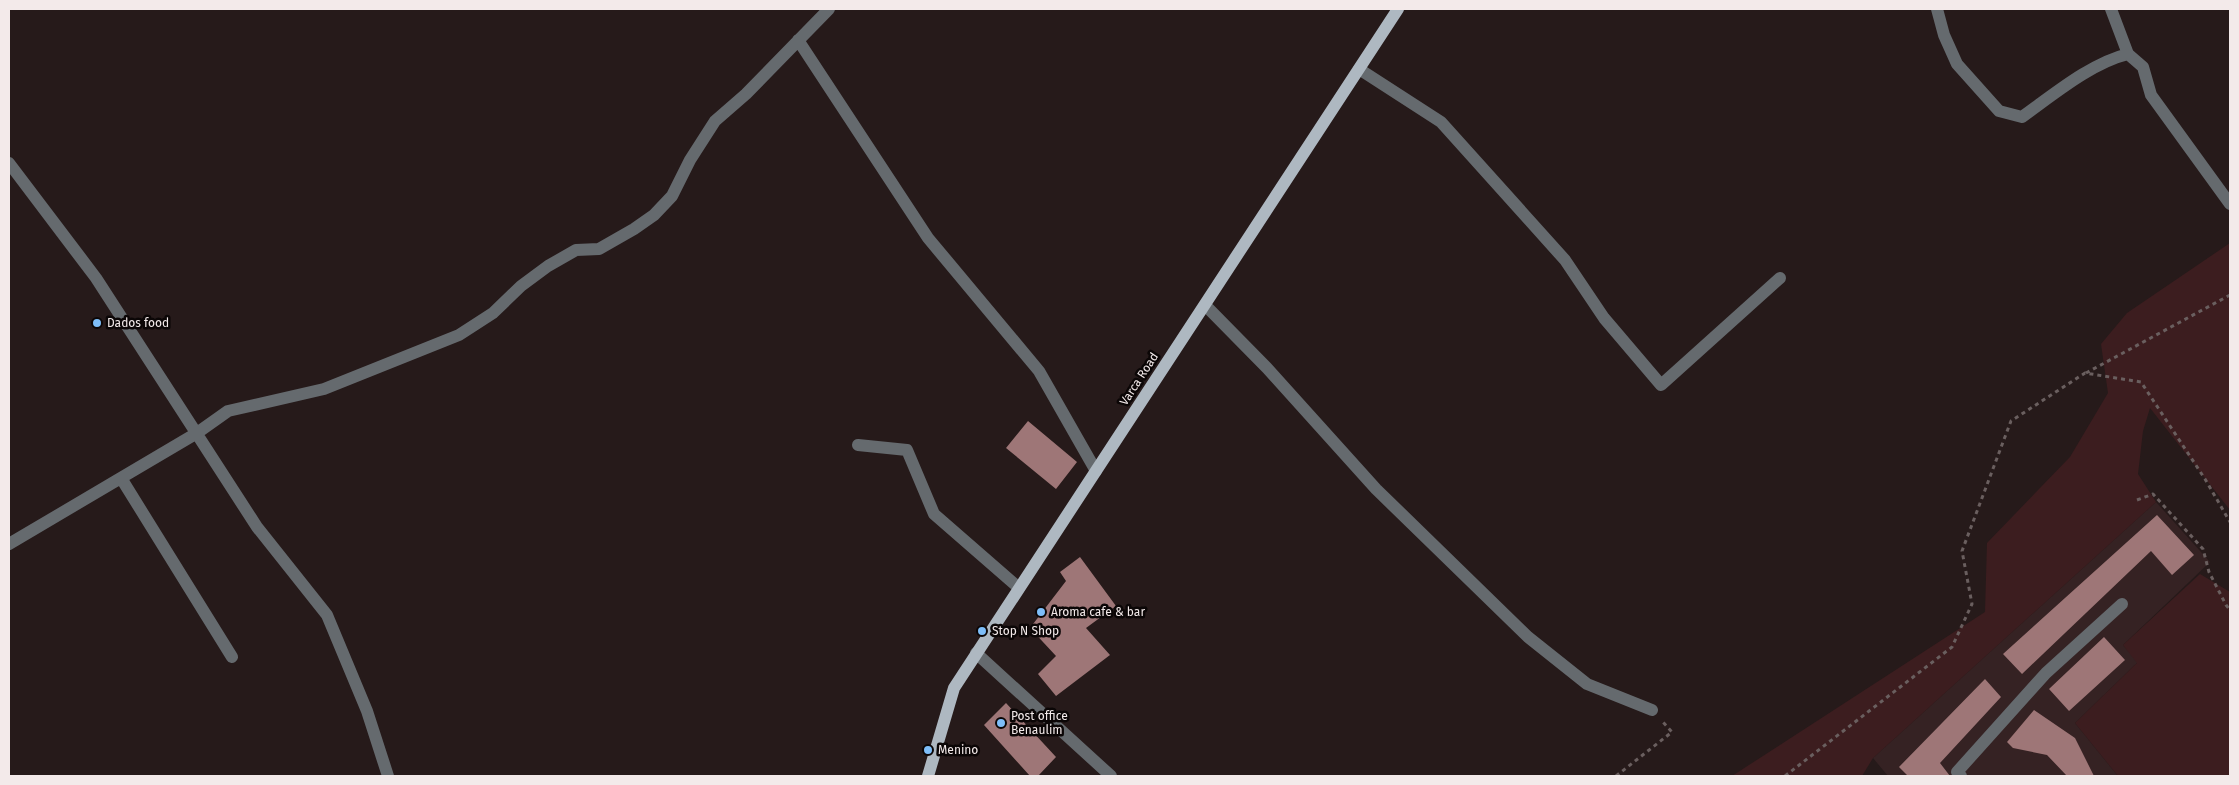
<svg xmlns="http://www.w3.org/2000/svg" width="2239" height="785" font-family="'Fira Sans',sans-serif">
  <rect width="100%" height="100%" fill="#261a1a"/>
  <path fill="#352223" d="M2156 502 2210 562 2123 645 2138 662 2075 723 2118 776H1888L1873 758Z"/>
  <path fill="#3c1d1f" d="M2230 243V510L2150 408 2143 431 2138 474 2156 502 1873 758 1862 776H1732L1985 612 1987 543 2070 457 2108 393 2101 344 2127 313Z
    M2200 574 2230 592V776H2118L2075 723 2137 663 2123 645Z"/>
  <path fill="#9e7677" d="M1028 421 1077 462 1056 489 1006 448Z
    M2157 515 2194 555 2172 575 2151 551 2022 674 2003 654Z
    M1080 557 1116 606 1086 628 1110 655 1056 696 1038 674 1056 656 1030 628 1066 581 1060 572Z
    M2104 637 2125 660 2069 711 2049 689Z
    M1985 679 2001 697 1940 763 1950 776H1908L1899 767Z
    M1006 703 1056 757 1038 776H1030L984 725Z
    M2034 710 2075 738 2094 776H2067L2047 755 2013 748 2007 742Z"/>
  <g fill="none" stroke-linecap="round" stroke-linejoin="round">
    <path stroke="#6a5f5f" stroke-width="3" stroke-dasharray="4 4" stroke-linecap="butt" d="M2086 373 2230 295
      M2137 500 2153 494 2203 549 2209 572 2226 605 2230 610
      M1616 776 1672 732 1661 720
      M1785 776 1952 647 1972 604 1962 551 2011 421 2085 373 2141 382 2205 479 2230 522"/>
    <path stroke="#656a6e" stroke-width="12" d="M1937 9 1944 35 1957 64 1999 111 2022 117C2053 95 2091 63 2128 54L2143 67 2151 95 2230 204
      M2111 9 2128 54
      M798 40 928 238 1039 371 1096 471
      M1359 69 1441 122 1565 260 1604 318 1661 385 1780 278
      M9 163 96 278 257 527 327 615 367 711 388 776
      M1205 305 1267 368 1376 489 1528 637 1587 684 1652 710
      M858 445 907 450 934 514 1019 588
      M121 478 232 657
      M9 544 197 433 228 411 324 389 459 335 493 313 521 286 548 266 576 250 599 249 634 229 654 215 672 196 690 160 715 121 746 94 829 9
      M976 653 1111 776
      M1961 776 1957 772 2046 673 2122 604"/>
    <path stroke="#aeb8c1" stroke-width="12" d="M928 776 954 688 1398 9"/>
  </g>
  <g fill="#7ebef9" stroke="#0b0606" stroke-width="2">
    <circle cx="97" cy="323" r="5"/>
    <circle cx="1041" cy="612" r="5"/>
    <circle cx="982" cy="631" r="5"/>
    <circle cx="1001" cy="723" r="5"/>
    <circle cx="928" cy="750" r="5"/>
  </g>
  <g text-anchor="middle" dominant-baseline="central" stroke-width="5" stroke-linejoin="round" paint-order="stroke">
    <g font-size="12" fill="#f3eaea" stroke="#0b0606" text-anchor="start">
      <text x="107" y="323">Dados food</text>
      <text x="1051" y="612">Aroma cafe &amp; bar</text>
      <text x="992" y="631">Stop N Shop</text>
      <text x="1011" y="716">Post office<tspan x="1011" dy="14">Benaulim</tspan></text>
      <text x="938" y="750">Menino</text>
    </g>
    <g font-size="12" fill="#f3eaea" stroke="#0b0606">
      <text transform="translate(1139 379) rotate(-57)">Varca Road</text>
    </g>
  </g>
  <rect width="2239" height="785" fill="none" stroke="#f3eaea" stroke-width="20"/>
</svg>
